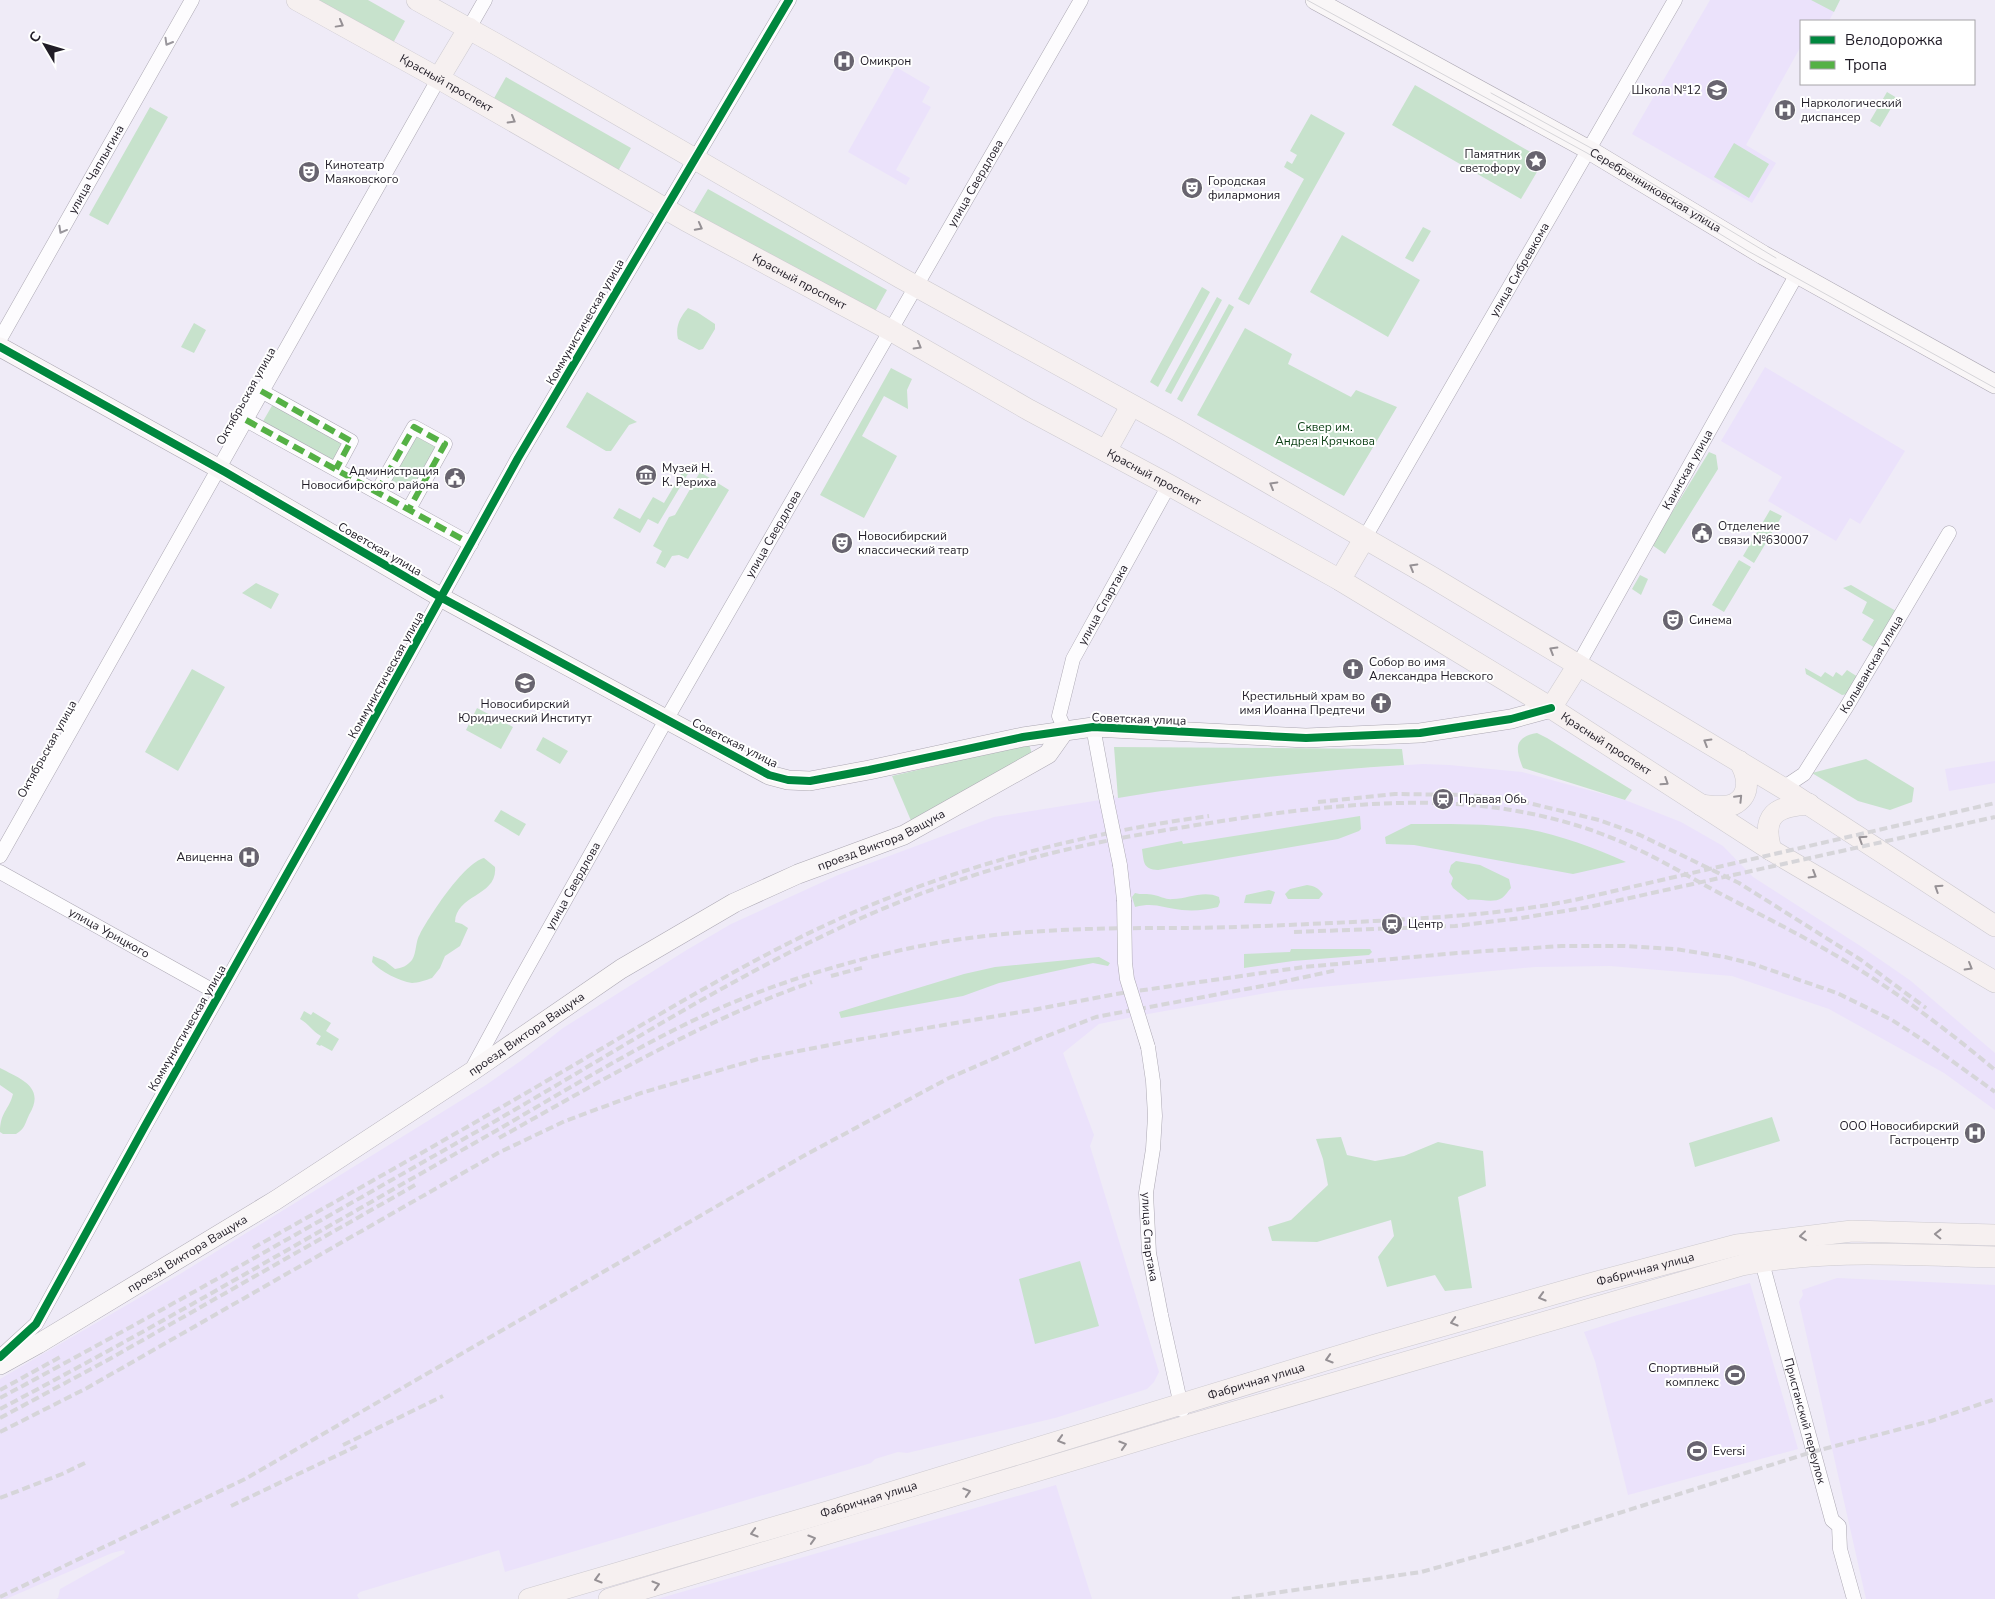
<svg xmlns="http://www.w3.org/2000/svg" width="1995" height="1599" font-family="'Nunito Sans',sans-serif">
  <rect width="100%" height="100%" fill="#efebf7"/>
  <path fill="#ebe2fb" d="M1710 0H1840L1829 21H1801V46L1746 145 1776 163 1752 203 1632 134Z
    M896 67 930 87 922 102 931 107 896 170 910 178 906 185 848 152Z
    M1765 367 1905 451 1860 524 1850 518 1836 541 1768 501 1782 477 1721 441Z
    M1995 761V783L1949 791 1945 769Z
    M1423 764 1449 765 1522 772 1625 800 1681 822 1723 846 1753 877 1862 947 1911 981 1995 1053V1110L1944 1073 1829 1009 1732 976 1610 966 1535 967 1278 991 1148 1014 1099 1024 1063 1053 1094 1135 1090 1146 1159 1372 1154 1382 1147 1389 1055 1418 907 1453 898 1452 875 1459 871 1463 505 1572 499 1550 360 1592 357 1595 359 1599H56L58 1598 60 1589 125 1553 124 1550 112 1553 6 1599H0V1379L180 1274 486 1085 522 1060 563 1028 685 951 731 924 838 875 994 817 1206 783 1315 771Z
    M1837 1278 1995 1285V1599H1866L1799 1302 1803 1295 1802 1290Z
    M1750 1283 1798 1449 1628 1495 1595 1361 1584 1332 1627 1318Z
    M1056 1485 1092 1599H657Z"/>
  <path fill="#c7e2cc" d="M316 0H368L405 21 393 43Z
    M1811 0H1840L1834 12Z
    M506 77 631 148 618 171 493 100Z
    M1415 85 1544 160 1521 199 1392 125Z
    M1887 92 1897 98 1880 127 1870 121Z
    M150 107 168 117 108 225 89 215Z
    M1311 114 1345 133 1249 305 1238 299 1304 179 1284 167 1287 161 1292 164 1297 155 1290 151Z
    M1734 143 1769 164 1749 198 1714 177Z
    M708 189 887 290 873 315 693 214Z
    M1423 227 1431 231 1413 262 1405 258Z
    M1342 235 1420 280 1388 337 1310 292Z
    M1202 287 1210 292 1158 387 1150 382Z
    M1217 297 1222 300 1171 394 1165 391Z
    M1229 304 1234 307 1182 402 1177 399Z
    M688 308 697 312 715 324V329L703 349 699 350 678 339C675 327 680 317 688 308Z
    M194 323 206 330 194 353 181 347Z
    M1245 328 1292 354 1288 364 1351 397 1356 390 1397 407 1344 496 1197 415Z
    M891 368 912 379 907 390 908 409 884 396 862 436 897 456 864 518 820 495Z
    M587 392 637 422 629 425 611 451H606L566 427Z
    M273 404 344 443 333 462 262 423Z
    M414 427 445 444 417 494 386 477Z
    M1709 452 1716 455 1718 469 1665 554 1652 545Z
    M687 464 692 467 658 524 648 519 640 533 613 518 619 508 640 519 653 497 664 503Z
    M700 472 729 490 688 559 679 555 672 556 665 568 656 563 662 551 653 546 669 517 675 515Z
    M1770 510 1782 516 1754 563 1743 556Z
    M1739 560 1751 567 1724 612 1712 605Z
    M1640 575 1648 579 1641 595 1632 589Z
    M256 583 279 594 271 609 242 593Z
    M1851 585 1896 611 1875 648 1862 640 1874 620 1862 613 1867 602 1843 588Z
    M1805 668 1821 677 1825 672 1833 677 1836 672 1842 676 1847 670 1858 677 1848 694 1842 695 1806 674Z
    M192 669 225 687 178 771 145 752Z
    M477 708 513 727 501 749 466 730Z
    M1537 733 1547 738 1632 790 1625 800 1523 768C1515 749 1514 737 1537 733Z
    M543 737 568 751 560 764 536 750Z
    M1029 744 1032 754 912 823 892 776Z
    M1114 747 1402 749 1404 765C1308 771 1213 782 1118 798Z
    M1866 759 1914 788 1912 802 1890 810 1858 801 1812 773Z
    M501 810 526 824 519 836 494 821Z
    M1360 816 1361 829 1359 831 1338 839 1158 870C1143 869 1144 863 1142 849L1182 841 1183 844Z
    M1411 824C1449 824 1488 823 1527 829 1560 835 1595 848 1626 862L1573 874 1414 845 1386 844 1385 837Z
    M484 858 495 867C498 896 456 894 455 922L462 924 468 928 460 946 445 956 440 968 432 978C426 980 418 983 412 983 399 981 381 972 372 962L373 956 385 961 395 969C402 968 407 966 412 960 417 952 415 942 420 934 430 915 464 863 484 858Z
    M1456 861 1480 865 1509 879 1511 888C1508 891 1505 896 1502 898 1493 904 1478 898 1468 900L1453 888 1451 884 1453 878 1449 872 1451 865Z
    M1307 885C1315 886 1318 888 1323 894L1319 899H1288L1285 894 1290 889Z
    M1269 890 1275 892 1271 904 1244 903 1246 895Z
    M1135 893C1141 895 1147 893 1154 895 1160 896 1166 900 1173 899 1188 899 1203 890 1219 897L1220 902 1218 907C1206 910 1195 911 1182 910 1162 908 1155 902 1135 907L1132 897Z
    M1291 949H1370L1372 952 1369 955 1293 961 1244 968V954L1290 952Z
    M1099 957 1110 963 1108 966 1093 963 999 983 963 996 841 1018 839 1012 964 974 995 967Z
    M304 1011 311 1015 313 1012 331 1023 326 1031 339 1039 332 1051 321 1045 320 1046 316 1044 321 1036C312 1031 309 1024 300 1019Z
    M0 1068C21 1079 46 1087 29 1115 25 1123 25 1129 16 1134H3L0 1132C0 1112 9 1110 13 1094L0 1085Z
    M1772 1117 1780 1141 1695 1167 1689 1143Z
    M1341 1137 1347 1155 1375 1161 1404 1156 1438 1142 1483 1151 1486 1186 1458 1197 1472 1288 1445 1291 1435 1275 1387 1287 1378 1257 1394 1236 1391 1220 1317 1242 1272 1241 1268 1227 1291 1220 1328 1185 1323 1159 1316 1139Z
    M1080 1261 1099 1326 1035 1344 1019 1279Z"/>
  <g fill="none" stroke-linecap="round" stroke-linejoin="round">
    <g stroke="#aca8b3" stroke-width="15">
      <g id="street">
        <path d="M469 28 485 0"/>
        <path id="s1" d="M0 339 192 0"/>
        <path d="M261 391 351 441 336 469"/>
        <path d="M246 420 471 544"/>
        <path d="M377 492 414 427 445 444 409 509"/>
        <path id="s2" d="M1364 539 1675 0"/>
        <path id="s3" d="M1578 665 1797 274"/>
        <path d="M1093 727 1106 797"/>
        <path id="s4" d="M1065 730 1059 716 1073 659 1169 485"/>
        <path id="s5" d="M1783 788 1804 774 1847 706 1949 533"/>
        <path d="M0 856 439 78"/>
        <path d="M1120 865 1124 900"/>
        <path id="s6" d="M0 872 219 994"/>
        <path id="s7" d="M1148 1047 1153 1081 1155 1116 1153 1149 1146 1193 1149 1253 1161 1315 1182 1410"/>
        <path id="s8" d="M472 1069 518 984 666 720 1081 0"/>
        <path id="s9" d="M1760 1255 1832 1520 1839 1526 1840 1549 1854 1599"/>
        <path d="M0 1357 36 1324 145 1126 341 778 518 458 789 0"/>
      </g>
    </g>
    <g stroke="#aca8b3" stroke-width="20">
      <g id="secondary">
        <path id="s10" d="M1315 0 1589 150 1763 255 1995 384"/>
        <path d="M0 347 225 472 442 598 769 775 788 780 810 781 869 770 1023 737 1093 727 1306 738 1420 733 1511 719 1551 708"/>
        <path id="s11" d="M0 1365 38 1344 276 1200 471 1072 621 969 734 903 798 874 904 835 1048 754 1065 730"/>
      </g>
    </g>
    <g stroke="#cdcad0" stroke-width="22">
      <g id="primary">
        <path id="s12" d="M297 0 445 82 685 220 890 330 1029 410 1169 485 1340 580 1551 708 1771 850 1995 982"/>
        <path d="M417 0 496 44 901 278 1179 431 1430 576 1783 788 1995 926"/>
        <path d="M439 78 469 28"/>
        <path d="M1106 451 1131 406"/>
        <path d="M1340 580 1364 539"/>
        <path d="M1551 708 1578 665"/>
        <path d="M1701 805C1712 806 1727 809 1736 803 1752 793 1747 773 1739 761"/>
        <path d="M1771 850C1761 815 1776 806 1809 804"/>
        <path id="s13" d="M529 1599 827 1512 1375 1345 1589 1284 1737 1245 1852 1231 1995 1235"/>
        <path d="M609 1599 1186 1426 1742 1265C1825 1248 1911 1255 1995 1257"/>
      </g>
    </g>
    <use href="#street" stroke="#fdfcfe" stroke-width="14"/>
    <use href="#secondary" stroke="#f9f6f7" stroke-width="19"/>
    <use href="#primary" stroke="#f6f0f0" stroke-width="21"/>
    <path stroke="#d6d5d9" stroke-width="1" d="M1307 0 1587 153 1748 251 1995 388
      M1491 93 1600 153
      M1618 163 1776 258"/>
    <path stroke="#d6d5d9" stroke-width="4" stroke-dasharray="8 4" stroke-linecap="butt" d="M1318 802 1395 794 1469 795 1516 800 1599 820 1640 835 1739 883 1861 960 1926 1008
      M1294 932 1455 926 1521 918 1589 907 1995 817
      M831 976 865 967
      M499 1138C601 1081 701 1021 812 982
      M253 1248C358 1189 463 1130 567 1069 671 1008 778 941 891 897 994 857 1099 831 1209 816
      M0 1390 62 1356
      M0 1398C163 1311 323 1219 483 1128 599 1062 711 989 831 932 910 894 996 865 1082 846 1132 835 1184 827 1235 819 1325 806 1420 795 1511 810 1554 817 1598 830 1637 849 1667 863 1696 881 1725 896 1768 919 1811 940 1852 965 1901 995 1951 1033 1995 1070
      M0 1409C162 1324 319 1231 478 1141 561 1094 646 1039 734 1002 789 979 847 962 906 949 992 930 1082 928 1170 928 1238 928 1307 924 1375 921 1447 917 1518 913 1588 897L1995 803
      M0 1418 106 1361 417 1184
      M0 1432 87 1388 498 1153 565 1121 641 1093 758 1059 850 1041 1038 1009 1116 994 1304 967 1457 953 1562 946H1625L1675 949 1725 957 1753 964 1837 993 1892 1020 1926 1042 1995 1092
      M343 1445 443 1396
      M0 1498 62 1474 87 1462
      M231 1506 357 1446
      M0 1597 245 1479 807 1154 949 1078 1034 1041 1096 1017 1273 984 1337 970
      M1232 1599 1421 1572 1521 1544 1812 1452 1931 1421 1995 1399"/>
    <g stroke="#aca8b3" stroke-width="15" stroke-linecap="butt">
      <path id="street-bridge" d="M1106 797 1120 865
        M1124 900 1125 963 1127 979 1148 1047"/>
    </g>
    <use href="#street-bridge" stroke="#fdfcfe" stroke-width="14"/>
    <path stroke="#55b145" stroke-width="6" stroke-dasharray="12 6" stroke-linecap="butt" d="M261 391 351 441 336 469
      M246 420 471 544
      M377 492 414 427 445 444 409 509"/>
    <g stroke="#fff" stroke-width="11">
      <path id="cycleway" d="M0 347 225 472 442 598 769 775 788 780 810 781 869 770 1023 737 1093 727 1306 738 1420 733 1511 719 1551 708
        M0 1357 36 1324 145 1126 341 778 518 458 789 0"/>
    </g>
    <use href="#cycleway" stroke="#00873e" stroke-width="8"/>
  </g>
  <defs><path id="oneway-chevron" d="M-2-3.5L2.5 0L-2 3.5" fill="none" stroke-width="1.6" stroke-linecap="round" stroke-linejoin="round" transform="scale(1.25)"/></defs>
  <g stroke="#969195">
    <use href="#oneway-chevron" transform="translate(340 24) rotate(29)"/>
    <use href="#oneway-chevron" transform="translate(512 120) rotate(30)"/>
    <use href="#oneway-chevron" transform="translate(699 227) rotate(28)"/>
    <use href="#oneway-chevron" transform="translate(918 346) rotate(30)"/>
    <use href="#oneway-chevron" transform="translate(1273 485) rotate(-150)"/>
    <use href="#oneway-chevron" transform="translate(1413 567) rotate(-150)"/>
    <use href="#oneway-chevron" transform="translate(1553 650) rotate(-149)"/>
    <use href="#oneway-chevron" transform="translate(1707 742) rotate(-149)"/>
    <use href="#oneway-chevron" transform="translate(1665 782) rotate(33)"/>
    <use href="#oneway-chevron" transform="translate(1739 798) rotate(-46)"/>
    <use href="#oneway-chevron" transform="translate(1862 839) rotate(-147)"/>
    <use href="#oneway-chevron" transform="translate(1813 875) rotate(31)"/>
    <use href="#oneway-chevron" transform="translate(1938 888) rotate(-147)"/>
    <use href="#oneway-chevron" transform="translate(1969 967) rotate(30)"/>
    <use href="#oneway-chevron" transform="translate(1938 1234) rotate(-179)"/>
    <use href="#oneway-chevron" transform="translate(1803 1236) rotate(174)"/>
    <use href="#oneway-chevron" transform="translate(1542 1297) rotate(164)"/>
    <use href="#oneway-chevron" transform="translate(1454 1322) rotate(164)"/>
    <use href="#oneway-chevron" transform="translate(1329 1359) rotate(163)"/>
    <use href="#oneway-chevron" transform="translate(1061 1440) rotate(163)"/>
    <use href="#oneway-chevron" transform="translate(1123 1445) rotate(-17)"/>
    <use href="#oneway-chevron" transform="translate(967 1492) rotate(-17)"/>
    <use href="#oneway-chevron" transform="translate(754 1533) rotate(164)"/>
    <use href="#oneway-chevron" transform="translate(812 1539) rotate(-17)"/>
    <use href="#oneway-chevron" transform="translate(598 1579) rotate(164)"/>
    <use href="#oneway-chevron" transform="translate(656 1585) rotate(-16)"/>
  </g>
  <g stroke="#9a979d">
    <use href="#oneway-chevron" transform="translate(168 42) rotate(120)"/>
    <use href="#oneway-chevron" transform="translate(62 230) rotate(119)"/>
  </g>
  <defs>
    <g id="hospital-disc" transform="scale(1.125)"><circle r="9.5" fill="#68646f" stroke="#fff"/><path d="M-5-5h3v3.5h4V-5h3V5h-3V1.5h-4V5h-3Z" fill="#fff"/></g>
    <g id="school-disc" transform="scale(1.125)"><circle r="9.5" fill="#68646f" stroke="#fff"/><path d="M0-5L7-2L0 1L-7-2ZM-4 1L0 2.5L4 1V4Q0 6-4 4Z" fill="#fff"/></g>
    <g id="sight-disc" transform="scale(1.125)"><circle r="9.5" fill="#68646f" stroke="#fff"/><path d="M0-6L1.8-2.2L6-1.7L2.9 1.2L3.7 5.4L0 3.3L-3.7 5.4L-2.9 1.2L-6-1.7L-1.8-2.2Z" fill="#fff"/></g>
    <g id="theatre-disc" transform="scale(1.125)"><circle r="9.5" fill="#68646f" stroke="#fff"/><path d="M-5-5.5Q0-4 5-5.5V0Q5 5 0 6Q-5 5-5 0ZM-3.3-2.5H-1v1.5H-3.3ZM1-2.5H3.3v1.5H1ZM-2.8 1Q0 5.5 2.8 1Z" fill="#fff"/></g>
    <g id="museum-disc" transform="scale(1.125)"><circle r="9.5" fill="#68646f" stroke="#fff"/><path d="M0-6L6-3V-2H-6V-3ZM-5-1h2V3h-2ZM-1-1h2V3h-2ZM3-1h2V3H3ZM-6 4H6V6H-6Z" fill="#fff"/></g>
    <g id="civic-disc" transform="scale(1.125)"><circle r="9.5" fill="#68646f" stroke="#fff"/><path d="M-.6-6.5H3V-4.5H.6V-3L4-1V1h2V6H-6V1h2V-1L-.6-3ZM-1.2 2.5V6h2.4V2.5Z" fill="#fff"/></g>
    <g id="church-disc" transform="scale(1.125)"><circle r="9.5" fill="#68646f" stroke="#fff"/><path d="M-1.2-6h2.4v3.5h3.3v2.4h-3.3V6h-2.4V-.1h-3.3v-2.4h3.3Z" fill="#fff"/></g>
    <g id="university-disc" transform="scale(1.125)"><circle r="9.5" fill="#68646f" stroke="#fff"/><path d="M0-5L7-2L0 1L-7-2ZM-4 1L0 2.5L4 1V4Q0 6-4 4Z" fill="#fff"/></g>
    <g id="station-disc" transform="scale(1.125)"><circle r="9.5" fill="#68646f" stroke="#fff"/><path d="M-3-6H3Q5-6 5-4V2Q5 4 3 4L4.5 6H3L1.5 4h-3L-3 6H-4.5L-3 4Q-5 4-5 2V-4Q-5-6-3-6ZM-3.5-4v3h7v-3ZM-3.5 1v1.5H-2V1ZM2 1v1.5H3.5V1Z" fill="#fff"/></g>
    <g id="stadium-disc" transform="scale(1.125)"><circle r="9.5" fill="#68646f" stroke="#fff"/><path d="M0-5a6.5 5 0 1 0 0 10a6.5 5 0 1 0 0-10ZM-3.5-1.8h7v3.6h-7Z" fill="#fff"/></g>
  </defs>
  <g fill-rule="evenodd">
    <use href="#hospital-disc" x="844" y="61"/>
    <use href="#school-disc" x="1717" y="90"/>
    <use href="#hospital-disc" x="1785" y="110"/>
    <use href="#sight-disc" x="1536" y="161"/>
    <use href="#theatre-disc" x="309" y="172"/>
    <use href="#theatre-disc" x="1192" y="188"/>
    <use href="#museum-disc" x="646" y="475"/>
    <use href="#civic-disc" x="455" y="478"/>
    <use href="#civic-disc" x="1702" y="533"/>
    <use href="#theatre-disc" x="842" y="543"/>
    <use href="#theatre-disc" x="1673" y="620"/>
    <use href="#church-disc" x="1353" y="669"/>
    <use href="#university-disc" x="525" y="683"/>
    <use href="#church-disc" x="1381" y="703"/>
    <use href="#station-disc" x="1443" y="799"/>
    <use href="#hospital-disc" x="249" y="857"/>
    <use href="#station-disc" x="1392" y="924"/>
    <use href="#hospital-disc" x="1975" y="1133"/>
    <use href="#stadium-disc" x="1735" y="1375"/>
    <use href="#stadium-disc" x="1697" y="1451"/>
  </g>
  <g text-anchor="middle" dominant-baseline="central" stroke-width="4" stroke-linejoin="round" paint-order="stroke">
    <g font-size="12" fill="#201c26" stroke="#fff" text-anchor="start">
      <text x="860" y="61">Омикрон</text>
      <text x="1701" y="90" text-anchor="end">Школа №12</text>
      <text x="1801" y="103">Наркологический<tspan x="1801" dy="14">диспансер</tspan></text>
      <text x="1520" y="154" text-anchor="end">Памятник<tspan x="1520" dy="14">светофору</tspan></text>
      <text x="325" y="165">Кинотеатр<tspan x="325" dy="14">Маяковского</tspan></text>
      <text x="1208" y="181">Городская<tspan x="1208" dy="14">филармония</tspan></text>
      <text x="662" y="468">Музей Н.<tspan x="662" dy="14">К. Рериха</tspan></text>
      <text x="439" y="471" text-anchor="end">Администрация<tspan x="439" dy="14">Новосибирского района</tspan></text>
      <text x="1718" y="526">Отделение<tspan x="1718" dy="14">связи №630007</tspan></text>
      <text x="858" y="536">Новосибирский<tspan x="858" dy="14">классический театр</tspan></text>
      <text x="1689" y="620">Синема</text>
      <text x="1369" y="662">Собор во имя<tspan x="1369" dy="14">Александра Невского</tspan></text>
      <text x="1365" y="696" text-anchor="end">Крестильный храм во<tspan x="1365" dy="14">имя Иоанна Предтечи</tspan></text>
      <text x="525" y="704" text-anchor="middle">Новосибирский<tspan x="525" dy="14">Юридический Институт</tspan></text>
      <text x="1459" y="799">Правая Обь</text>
      <text x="233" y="857" text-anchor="end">Авиценна</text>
      <text x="1408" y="924">Центр</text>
      <text x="1959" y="1126" text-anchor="end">ООО Новосибирский<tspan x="1959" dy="14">Гастроцентр</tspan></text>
      <text x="1719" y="1368" text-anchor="end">Спортивный<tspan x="1719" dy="14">комплекс</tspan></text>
      <text x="1713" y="1451">Eversi</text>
    </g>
    <g font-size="12" fill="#201c26" stroke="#fff">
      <text stroke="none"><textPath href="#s12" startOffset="171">Красный проспект</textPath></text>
      <text stroke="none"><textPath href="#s1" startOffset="195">улица Чаплыгина</textPath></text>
      <text stroke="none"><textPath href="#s8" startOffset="1019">улица Свердлова</textPath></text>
      <text stroke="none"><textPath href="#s10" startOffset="390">Серебренниковская улица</textPath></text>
      <text stroke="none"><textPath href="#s2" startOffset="311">улица Сибревкома</textPath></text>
      <text stroke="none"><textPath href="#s12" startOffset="576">Красный проспект</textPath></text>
      <text transform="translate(585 322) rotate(-60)">Коммунистическая улица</text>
      <text transform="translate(246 396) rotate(-61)">Октябрьская улица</text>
      <text stroke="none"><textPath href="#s3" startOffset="224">Каинская улица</textPath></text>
      <text stroke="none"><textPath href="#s12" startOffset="981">Красный проспект</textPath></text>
      <text stroke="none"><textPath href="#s8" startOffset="614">улица Свердлова</textPath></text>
      <text transform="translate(380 549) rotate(30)">Советская улица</text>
      <text stroke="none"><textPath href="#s4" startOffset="136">улица Спартака</textPath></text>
      <text stroke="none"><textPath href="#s5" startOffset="154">Колыванская улица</textPath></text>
      <text transform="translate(386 675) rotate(-61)">Коммунистическая улица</text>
      <text transform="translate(1139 719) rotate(2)">Советская улица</text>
      <text transform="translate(735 743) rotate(27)">Советская улица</text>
      <text stroke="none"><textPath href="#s12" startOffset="1506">Красный проспект</textPath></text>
      <text transform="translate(47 749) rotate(-61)">Октябрьская улица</text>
      <text stroke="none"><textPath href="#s11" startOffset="1028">проезд Виктора Ващука</textPath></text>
      <text stroke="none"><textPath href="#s8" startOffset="209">улица Свердлова</textPath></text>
      <text stroke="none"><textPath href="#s6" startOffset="125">улица Урицкого</textPath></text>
      <text transform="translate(187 1028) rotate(-60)">Коммунистическая улица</text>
      <text stroke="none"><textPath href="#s11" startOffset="622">проезд Виктора Ващука</textPath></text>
      <text stroke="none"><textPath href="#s7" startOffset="191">улица Спартака</textPath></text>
      <text stroke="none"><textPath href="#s11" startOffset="218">проезд Виктора Ващука</textPath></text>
      <text stroke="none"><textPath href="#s13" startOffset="1164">Фабричная улица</textPath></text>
      <text stroke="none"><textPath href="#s13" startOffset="759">Фабричная улица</textPath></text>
      <text stroke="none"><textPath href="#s9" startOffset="172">Пристанский переулок</textPath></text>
      <text stroke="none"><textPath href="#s13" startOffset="354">Фабричная улица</textPath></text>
    </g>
    <g font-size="12" fill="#0a3d13" stroke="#fff">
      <text x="1325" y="427">Сквер им.<tspan x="1325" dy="14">Андрея Крячкова</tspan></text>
    </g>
  </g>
  <rect x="1800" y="20" width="175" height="65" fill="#ffffff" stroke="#a6a4a8"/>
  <rect x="1810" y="36" width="25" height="8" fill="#00873e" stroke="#a6a4a8"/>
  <text x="1845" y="45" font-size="15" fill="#201c26">Велодорожка</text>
  <rect x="1810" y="61" width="25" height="8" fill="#55b145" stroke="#a6a4a8"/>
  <text x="1845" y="70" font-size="15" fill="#201c26">Тропа</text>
  <g transform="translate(45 45) rotate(308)" stroke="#ffffff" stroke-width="4" paint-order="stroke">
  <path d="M0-4L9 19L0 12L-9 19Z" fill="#201c26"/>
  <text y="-8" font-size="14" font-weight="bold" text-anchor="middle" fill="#201c26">С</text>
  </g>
</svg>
